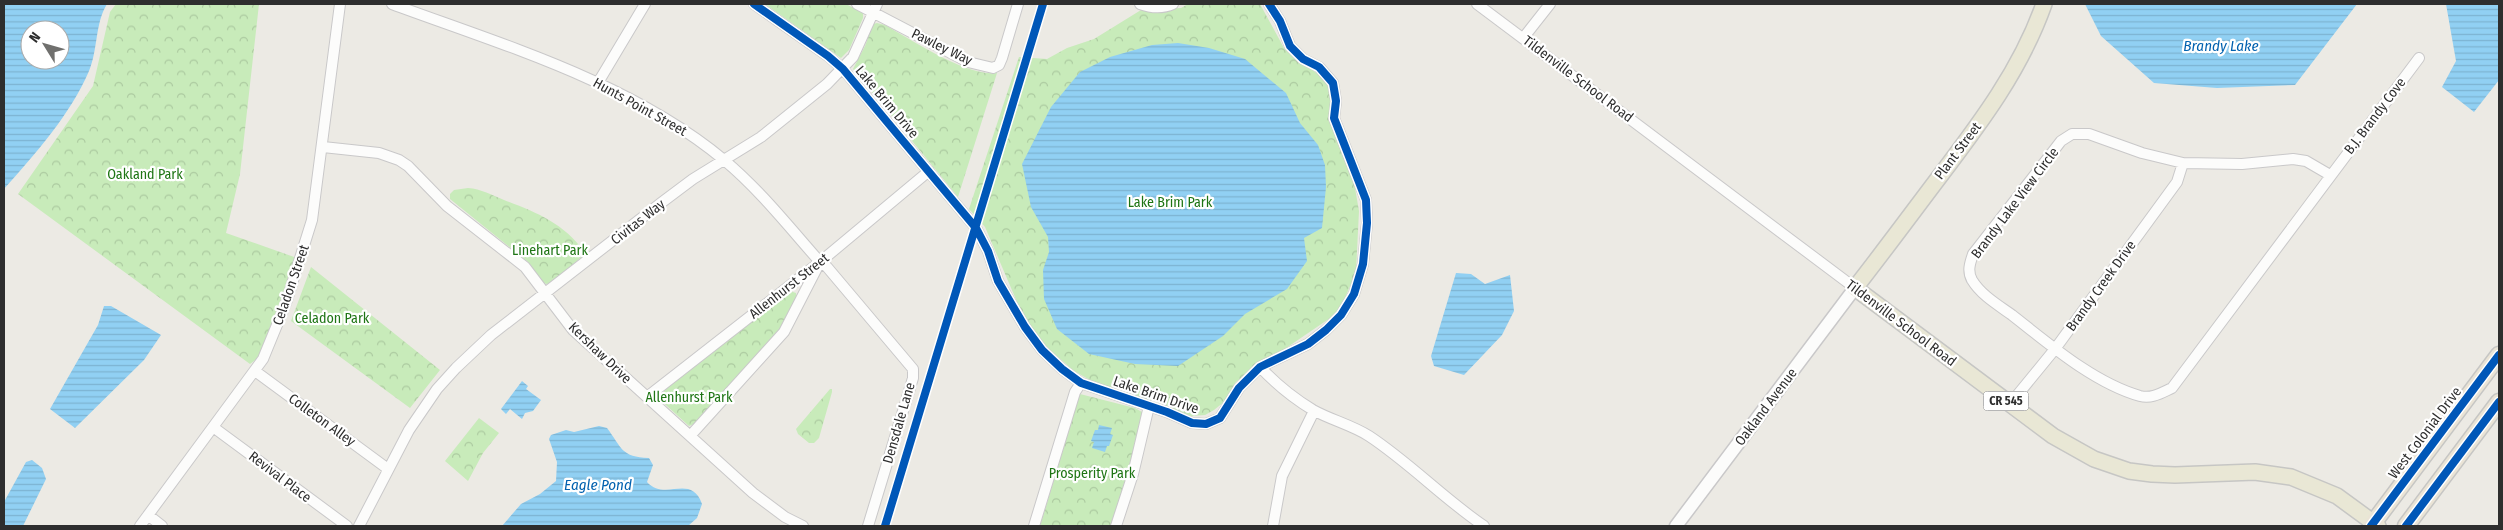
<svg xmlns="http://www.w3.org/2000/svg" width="2503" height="530" font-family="'Fira Sans Condensed',sans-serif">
  <defs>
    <pattern id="park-crowns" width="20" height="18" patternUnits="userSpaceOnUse" patternTransform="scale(1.25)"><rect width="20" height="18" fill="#c8ebba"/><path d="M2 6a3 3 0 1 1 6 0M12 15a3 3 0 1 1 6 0" fill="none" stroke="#accaa0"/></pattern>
    <pattern id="water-rules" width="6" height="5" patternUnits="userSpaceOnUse" patternTransform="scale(1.25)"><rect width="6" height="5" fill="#91d0f3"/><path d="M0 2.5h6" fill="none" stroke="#7db3d1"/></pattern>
  </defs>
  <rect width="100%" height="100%" fill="#eceae4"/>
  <path fill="url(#park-crowns)" d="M116 4H259L240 174 226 233 297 258 258 358 250 364 18 194 93 86 110 12Z
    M765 4H846L863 13V18L849 50 841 58Z
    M1188 4H1260L1284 48 1323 78 1334 98 1332 119 1354 182 1359 211 1356 272 1339 312 1236 382 1224 402 1214 410 1205 415 1191 416 1090 380 1074 371 1041 342 1020 309 985 227 969 209 1019 57 1047 59 1067 48 1094 39 1141 10 1181 8Z
    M877 23 885 25C912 40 967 77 997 73L958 197 853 69 865 46 873 24Z
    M468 188C481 189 492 195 504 200 536 212 563 223 584 251V255L552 282 547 284 543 283 528 262 512 249 450 199V194L454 190Z
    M311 267 440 370 410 408 291 321Z
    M790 291 796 293 797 299 780 329 694 424 689 426 657 397 659 393Z
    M830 389H832V392L819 438 814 443H809L798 434 796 429Z
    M1080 394 1135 408 1142 412 1126 481 1110 526H1040Z
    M479 418 499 433 483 453 468 481 445 461Z"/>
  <path fill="url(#water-rules)" fill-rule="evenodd" d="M4 4H107C95 23 98 50 89 71 70 115 36 153 4 189ZM30 30H60V60H30Z
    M2085 4H2357L2295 85 2217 88 2154 83 2101 36Z
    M2446 4H2499V80L2474 112 2442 87 2456 61Z
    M1178 43 1209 48 1245 59 1286 93 1300 123 1318 145 1325 165 1326 187 1322 228 1304 238 1307 261 1287 289 1245 314 1223 336 1178 366 1135 364 1089 354 1057 329 1044 299 1043 270 1049 252 1048 237 1031 207 1022 164 1051 107 1080 72 1110 57 1152 45Z
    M1456 273 1471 274 1485 284 1510 275 1514 311 1502 335 1464 375 1434 366 1431 356Z
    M104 306H111L161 335 144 360 75 428 50 409 98 325Z
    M522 381 528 386 526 389 541 400 533 411 525 413 522 419 510 409 506 414 501 409Z
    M1099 425 1112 428 1110 434 1113 435 1109 446H1107L1105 452 1092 448 1094 442 1091 441 1095 430H1098Z
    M599 426 607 428C622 448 621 457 649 458L653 465 647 482C665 502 691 473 702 504L697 518 688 526H502L521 504 540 494 556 481 557 462 549 439 551 435 566 430 574 432Z
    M32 460 42 468 46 479 23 526H4V502L26 462Z"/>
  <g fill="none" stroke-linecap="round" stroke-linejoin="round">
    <g stroke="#c9c8c9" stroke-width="12">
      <path id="minor" d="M392 4C503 45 632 83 724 160 760 190 789 227 820 262L827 267 913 369V378L868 526
        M754 4 828 56 843 69 903 141 976 228 988 251 998 281 1025 327 1042 350 1062 369 1081 383 1167 412 1192 423 1206 424 1220 418 1239 388 1260 367 1308 344 1326 330 1341 315 1354 294 1363 264 1367 223 1366 200 1334 118 1336 101 1333 83 1319 67 1303 59 1290 46 1280 21 1269 4
        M857 4 968 62 993 68 999 65 1002 58 1018 4
        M1140 4C1151 8 1162 9 1173 4
        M1477 4 1855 288
        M1524 37 1550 4
        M599 81 645 4
        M323 147 379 153 399 160 408 166 447 206 525 267 573 330 753 493 785 517 803 526
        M2330 175 2306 161 2293 159 2242 164 2183 163 2142 153 2089 134H2072L2061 141 2051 154 1973 254C1970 263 1967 271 1972 280 1981 295 1998 305 2012 315 2049 344 2094 383 2140 396 2152 399 2161 393 2172 388L2419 58
        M1260 367C1276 384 1293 398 1313 410 1331 420 1352 425 1369 436 1410 463 1444 499 1484 526
        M255 371 388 469
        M647 397 820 262 929 171
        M2010 404 2055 349 2177 182 2183 163
        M213 427 347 526
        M690 436 784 332 819 264
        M148 515 162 526
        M140 526 263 359 286 303 312 220 340 4
        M359 526 409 430 437 389 456 368 491 335 661 203 693 179 761 137 827 84 853 57 877 4
        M1034 526 1075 392 1081 383
        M1116 526 1133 474 1149 406
        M1273 526 1282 476 1314 411"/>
    </g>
    <g stroke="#c9c8c9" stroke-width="15">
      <path id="tertiary" d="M1676 526 1855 288"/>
    </g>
    <g stroke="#c6c6c4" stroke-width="18">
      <path id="primary" d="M2044 4C2021 69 1981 122 1940 176 1912 213 1884 251 1855 288L2053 436 2094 459 2129 471 2152 474 2175 475 2255 472 2291 477 2337 496 2378 526"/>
    </g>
    <g stroke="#c6c6c4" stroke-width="19">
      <path id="trunk" d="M2371 526 2499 355
        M2406 526 2499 402"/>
    </g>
    <use href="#minor" stroke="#fcfcfb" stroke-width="10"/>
    <use href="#tertiary" stroke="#fcfcfb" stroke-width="12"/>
    <use href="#primary" stroke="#e9e7d5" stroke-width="15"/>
    <use href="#trunk" stroke="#eae4d6" stroke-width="16"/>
    <g stroke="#fff" stroke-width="11">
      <path id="cycleway" d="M754 4 828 56 843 69 903 141 976 228 988 251 998 281 1025 327 1042 350 1062 369 1081 383 1167 412 1192 423 1206 424 1220 418 1239 388 1260 367 1308 344 1326 330 1341 315 1354 294 1363 264 1367 223 1366 200 1334 118 1336 101 1333 83 1319 67 1303 59 1290 46 1280 21 1269 4
        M885 526 1043 4
        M2371 526 2499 355
        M2406 526 2499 402"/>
    </g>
    <use href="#cycleway" stroke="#0057b8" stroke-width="8"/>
  </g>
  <g text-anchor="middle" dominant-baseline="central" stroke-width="4.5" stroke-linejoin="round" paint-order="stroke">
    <rect fill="#fff" stroke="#6d6d6d" stroke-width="1" x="1983.5" y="391.5" width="45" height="19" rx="4"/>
    <g font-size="12" font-weight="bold" fill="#2e2e2e">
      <text x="2006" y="401">CR 545</text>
    </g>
    <g font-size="14" fill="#2e2e2e" stroke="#fff">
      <text transform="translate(942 47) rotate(26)">Pawley Way</text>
      <text transform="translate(1578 79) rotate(37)">Tildenville School Road</text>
      <text transform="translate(887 102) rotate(50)">Lake Brim Drive</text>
      <text transform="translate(640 107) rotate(29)">Hunts Point Street</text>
      <text transform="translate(2375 116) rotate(-53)">B.J. Brandy Cove</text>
      <text transform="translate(1958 151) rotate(-53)">Plant Street</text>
      <text transform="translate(2015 203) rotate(-53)">Brandy Lake View Circle</text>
      <text transform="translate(638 222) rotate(-38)">Civitas Way</text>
      <text transform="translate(291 285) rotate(-71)">Celadon Street</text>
      <text transform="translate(789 286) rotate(-38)">Allenhurst Street</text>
      <text transform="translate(2101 286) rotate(-54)">Brandy Creek Drive</text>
      <text transform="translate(1901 323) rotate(37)">Tildenville School Road</text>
      <text transform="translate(600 353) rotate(44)">Kershaw Drive</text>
      <text transform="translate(1156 395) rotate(19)">Lake Brim Drive</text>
      <text transform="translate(1766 407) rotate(-53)">Oakland Avenue</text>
      <text transform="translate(322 420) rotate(36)">Colleton Alley</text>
      <text transform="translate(899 423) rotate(-74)">Densdale Lane</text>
      <text transform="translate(2425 433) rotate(-53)">West Colonial Drive</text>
      <text transform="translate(280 477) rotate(37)">Revival Place</text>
    </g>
    <g font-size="14" fill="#1e7514" stroke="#fff">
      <text x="145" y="174">Oakland Park</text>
      <text x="1170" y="202">Lake Brim Park</text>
      <text x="550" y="250">Linehart Park</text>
      <text x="332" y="318">Celadon Park</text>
      <text x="689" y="397">Allenhurst Park</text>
      <text x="1092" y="473">Prosperity Park</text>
    </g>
    <g font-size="15" font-style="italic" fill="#0061af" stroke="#fff">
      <text x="2221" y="46">Brandy Lake</text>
      <text x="598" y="485">Eagle Pond</text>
    </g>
  </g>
  <rect width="2503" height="530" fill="none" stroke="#2e2e2e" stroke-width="10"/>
  <g transform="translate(45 45) rotate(307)"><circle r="24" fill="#ffffff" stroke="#ababab"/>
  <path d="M0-4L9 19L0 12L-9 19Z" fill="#70706e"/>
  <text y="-8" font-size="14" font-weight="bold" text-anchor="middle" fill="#2e2e2e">N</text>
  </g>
</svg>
